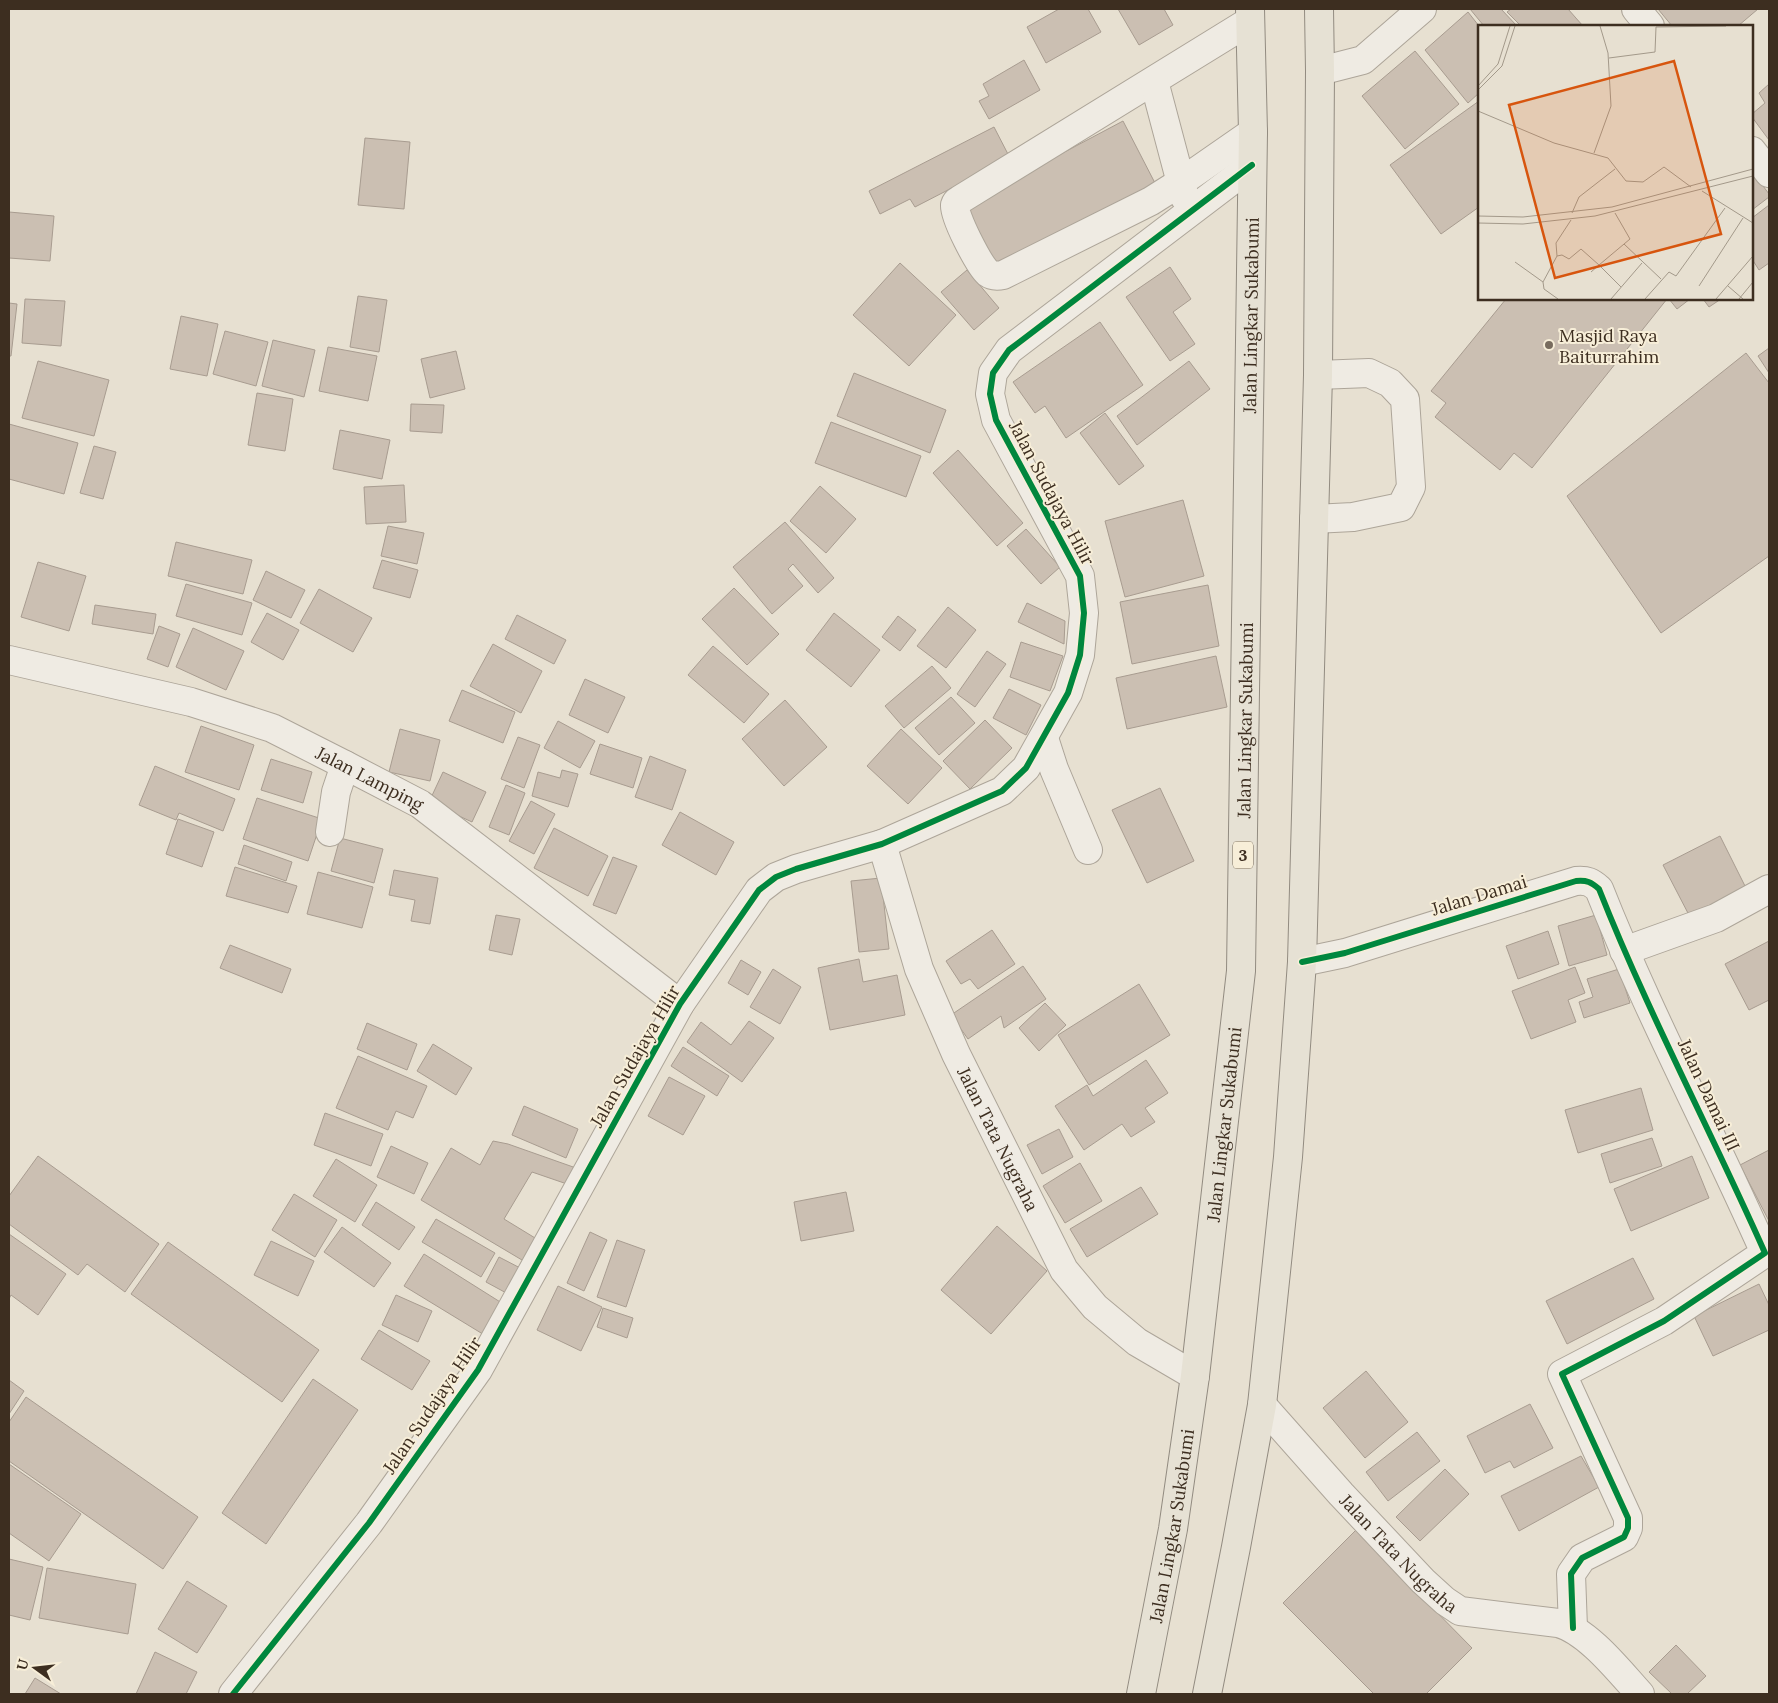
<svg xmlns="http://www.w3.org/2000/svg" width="1778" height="1703" font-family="Lora,serif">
  <rect width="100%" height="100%" fill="#e7e0d1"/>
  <path fill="#cbbfb2" stroke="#a89c90" d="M1059 9H1088L1101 32 1046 63 1027 27Z
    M1118 9H1164L1173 25 1139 45Z
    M1470 9H1501L1517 26H1484Z
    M1511 9H1568L1583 26H1521L1507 12Z
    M1658 9H1758L1738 26H1672Z
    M1468 12 1479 26V93L1468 103 1425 50Z
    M1415 51 1459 104 1405 149 1362 96Z
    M1024 60 1040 90 989 119 979 101 989 96 983 84Z
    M1769 84V140L1752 117V114L1765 103 1759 93Z
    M1479 101V207L1441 234 1390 165Z
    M1123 121 1156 185 992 272 959 208Z
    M994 127 1010 158 915 207 910 199 880 214 869 191Z
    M365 138 410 142 404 209 358 205Z
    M1752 171 1769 194V197L1752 210Z
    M1769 205V263L1759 270 1752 259V218Z
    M9 212 54 216 50 261 9 258Z
    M900 263 956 315 909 366 853 315Z
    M1170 267 1191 299 1173 312 1195 344 1170 361 1126 297Z
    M967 270 999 308 974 330 941 292Z
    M358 296 387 300 379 352 350 347Z
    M25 299 65 301 61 346 22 343Z
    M1506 299H1667L1532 468 1514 453 1500 470 1435 417 1446 403 1431 391Z
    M1669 299H1690L1677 309Z
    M1703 299H1721L1709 307Z
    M9 303 17 304 11 356H9Z
    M181 316 218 324 207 376 170 369Z
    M1100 322 1143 385 1066 438 1045 406 1035 413 1013 382Z
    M225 331 268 342 256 386 213 374Z
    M273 340 315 350 304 397 262 386Z
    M328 347 377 356 368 401 319 391Z
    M1769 348V373L1758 356Z
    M456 351 465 389 430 398 421 359Z
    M1746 353 1769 383V556L1661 633 1567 496Z
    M38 361 109 380 94 436 22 418Z
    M1189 361 1210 389 1137 445 1117 416Z
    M854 373 946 410 930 453 837 416Z
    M257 393 293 399 285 451 248 445Z
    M411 404 444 405 442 433 410 431Z
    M1105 413 1144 466 1119 485 1080 433Z
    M831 422 921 456 906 497 815 463Z
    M9 424 78 443 64 494 9 479Z
    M340 430 390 440 382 479 333 469Z
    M94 446 116 452 103 499 80 493Z
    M958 450 1023 523 997 546 933 473Z
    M404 485 406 522 366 524 364 487Z
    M820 486 856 519 826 553 790 521Z
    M1183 500 1204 576 1125 597 1105 521Z
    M785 522 834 578 818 593 793 564 788 569 803 586 772 614 733 567Z
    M388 526 424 533 417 564 381 556Z
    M1026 529 1060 567 1041 584 1007 546Z
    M176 542 252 560 243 594 168 576Z
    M382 560 418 570 410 598 373 588Z
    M38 562 86 576 69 631 21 617Z
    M266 571 305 590 291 618 253 600Z
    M186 584 252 603 242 635 176 616Z
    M1208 585 1219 646 1132 664 1120 602Z
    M734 588 779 634 747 665 702 619Z
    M319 589 372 618 353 652 300 623Z
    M1027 603 1065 621 1064 644 1018 622Z
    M95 605 156 614 153 634 92 624Z
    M948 607 976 630 946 668 917 646Z
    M267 613 299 630 283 660 251 642Z
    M834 613 880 650 851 687 806 650Z
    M517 615 566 640 554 664 505 639Z
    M898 616 916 630 900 651 882 637Z
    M159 626 180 634 168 667 147 659Z
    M193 628 244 651 226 690 176 667Z
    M1021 642 1063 656 1050 691 1010 677Z
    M493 644 542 671 521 713 470 686Z
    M713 646 769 694 744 723 688 675Z
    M987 651 1006 664 975 707 957 694Z
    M1216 656 1227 707 1127 729 1116 678Z
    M932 666 951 688 904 728 885 706Z
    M585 679 625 697 608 733 569 715Z
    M1009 689 1041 705 1026 735 993 718Z
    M462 690 515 712 503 743 449 721Z
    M951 697 975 723 939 755 915 728Z
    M785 700 827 747 784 786 742 739Z
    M985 720 1012 748 970 789 943 761Z
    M558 721 595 741 580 768 544 748Z
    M201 726 254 745 239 790 185 772Z
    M400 729 440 740 430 781 389 772Z
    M901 729 942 768 908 804 867 766Z
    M518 737 540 745 524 788 501 779Z
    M600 744 642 758 633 788 590 774Z
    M650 756 686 770 672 810 635 797Z
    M271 759 312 772 303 803 261 790Z
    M155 766 235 799 223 831 179 813 176 820 139 805Z
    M562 770 578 774 568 807 532 796 538 772 560 778Z
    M443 772 486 792 472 822 429 802Z
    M506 785 525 793 509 835 489 827Z
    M1160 788 1194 861 1147 883 1112 810Z
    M257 798 322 819 308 861 243 839Z
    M531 801 555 814 534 854 509 841Z
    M680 812 734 842 716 875 662 845Z
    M178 819 214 832 202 867 166 854Z
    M554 828 608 856 588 896 534 868Z
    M1720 836 1746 888 1690 917 1663 865Z
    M340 838 383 849 374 883 331 871Z
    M244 845 292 862 286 881 238 864Z
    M613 857 637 866 616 914 593 905Z
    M235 867 297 886 288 913 226 896Z
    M394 870 438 878 430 924 411 921 415 900 389 895Z
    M318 872 373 887 362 928 307 914Z
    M881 878 889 949 859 952 851 881Z
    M496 915 520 919 512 955 489 950Z
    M1596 915 1607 955 1569 966 1558 926Z
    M992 930 1015 964 978 989 970 979 961 984 946 961Z
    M1548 931 1559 964 1518 979 1506 946Z
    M1769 941V1000L1749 1010 1725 964Z
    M230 945 291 969 282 993 220 968Z
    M859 959 863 982 897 975 905 1015 830 1030 818 968Z
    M741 960 761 972 748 995 728 983Z
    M1023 966 1046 999 1004 1028 1001 1016 968 1039 951 1015Z
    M1575 967 1585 993 1568 1000 1576 1022 1531 1039 1512 991Z
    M773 969 801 987 780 1024 750 1007Z
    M1619 969 1630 1003 1584 1018 1579 1002 1593 997 1587 979Z
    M1139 984 1170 1035 1089 1085 1058 1035Z
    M1045 1003 1066 1025 1039 1051 1019 1028Z
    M749 1021 774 1038 742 1082 687 1042 701 1022 731 1045Z
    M367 1023 417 1044 407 1070 357 1049Z
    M433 1044 472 1068 456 1095 417 1071Z
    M683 1047 729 1076 717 1096 671 1066Z
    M358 1056 427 1086 413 1118 396 1111 388 1130 336 1108Z
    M1146 1060 1168 1093 1145 1108 1155 1122 1131 1137 1122 1124 1084 1150 1055 1106 1087 1085 1093 1096Z
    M669 1077 705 1096 683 1135 648 1116Z
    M1641 1088 1653 1130 1578 1153 1565 1110Z
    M524 1106 578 1129 566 1158 512 1135Z
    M325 1113 383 1134 371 1166 314 1145Z
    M1059 1129 1073 1157 1042 1174 1027 1145Z
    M1652 1138 1662 1166 1610 1183 1601 1154Z
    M493 1141 508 1144 576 1168 567 1184 532 1172 504 1219 540 1241 527 1263 421 1200 451 1148 480 1165Z
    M391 1146 428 1163 414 1194 377 1177Z
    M1769 1150V1221L1740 1165Z
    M38 1156 159 1244 125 1292 87 1264 78 1275 9 1224V1196Z
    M1692 1156 1709 1198 1631 1231 1614 1189Z
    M336 1159 377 1185 355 1222 313 1196Z
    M1080 1163 1102 1201 1065 1223 1043 1186Z
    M1141 1187 1158 1214 1087 1257 1070 1229Z
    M846 1192 854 1231 801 1241 794 1202Z
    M294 1194 337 1220 315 1257 272 1230Z
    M376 1202 415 1227 399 1250 362 1225Z
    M436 1219 495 1253 481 1277 422 1242Z
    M997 1226 1047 1271 991 1334 941 1290Z
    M342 1227 391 1263 374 1287 324 1252Z
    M590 1232 607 1240 584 1291 567 1283Z
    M9 1234 66 1274 38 1315 11 1295 9 1299Z
    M617 1240 645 1250 626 1307 597 1297Z
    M271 1241 314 1261 298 1296 254 1275Z
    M168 1242 319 1350 282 1402 131 1294Z
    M424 1254 505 1305 486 1336 404 1286Z
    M499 1257 524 1270 510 1295 486 1282Z
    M1633 1258 1654 1299 1567 1344 1546 1301Z
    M1759 1284 1769 1305V1330L1713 1356 1694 1316Z
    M558 1286 602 1307 581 1351 537 1330Z
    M396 1295 432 1311 418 1342 382 1325Z
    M603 1308 633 1318 627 1338 597 1327Z
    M379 1330 430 1361 412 1390 361 1359Z
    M1366 1371 1408 1422 1365 1458 1323 1408Z
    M313 1379 358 1410 266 1544 222 1513Z
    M9 1380 24 1391 9 1414Z
    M26 1397 198 1517 163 1569 9 1461V1422Z
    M1530 1404 1553 1448 1514 1468 1510 1461 1485 1473 1467 1436Z
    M1417 1432 1440 1461 1388 1501 1366 1472Z
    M1581 1456 1599 1487 1519 1531 1501 1496Z
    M9 1464 81 1514 49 1561 9 1533Z
    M1445 1469 1469 1494 1420 1541 1396 1517Z
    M1356 1530 1472 1648 1426 1694H1374L1283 1603Z
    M9 1559 43 1567 30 1620 9 1615Z
    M47 1568 136 1584 128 1634 39 1618Z
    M187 1581 227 1606 197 1653 158 1629Z
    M1676 1645 1706 1676 1687 1694H1672L1649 1672Z
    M155 1652 197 1672 186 1694H136Z
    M35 1678 61 1694H25Z"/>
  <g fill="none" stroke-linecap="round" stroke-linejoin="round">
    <g stroke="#ada599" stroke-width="30">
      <g id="minor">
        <path d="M1636 9 1650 26"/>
        <path d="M1250 21 961 199C958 201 956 201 955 205 953 215 979 265 988 273 992 276 998 276 1003 275L1151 201 1181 182 1253 132"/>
        <path d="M1320 71 1363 60 1422 9"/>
        <path d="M1154 81 1185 198"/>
        <path d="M1752 151 1769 173"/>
        <path d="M1314 519 1353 517 1401 507 1411 487 1405 399 1390 383 1369 373 1318 375"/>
        <path id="s1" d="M9 660 191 702 272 728 345 765 420 804 680 1004"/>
        <path d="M1044 738 1054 769 1088 850"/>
        <path d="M330 832 336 792 345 765"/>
        <path id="s2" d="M882 844 919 969 956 1054 1064 1270 1095 1307 1137 1342 1195 1376"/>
        <path d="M1624 951 1716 918 1769 889"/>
        <path d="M1302 962 1345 953 1576 881C1587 880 1591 882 1599 889 1648 1013 1711 1131 1765 1253L1664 1321 1562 1374 1628 1518V1528L1624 1537 1582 1558 1571 1574 1573 1628"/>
        <path id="s3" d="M1262 1405 1341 1494 1423 1581 1445 1601 1460 1611 1558 1623C1588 1631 1619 1671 1640 1694"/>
        <path d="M233 1694 369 1523 478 1370 680 1004 759 890 776 877 796 869 882 844 1002 791 1026 768 1068 693 1080 655 1084 613 1080 576 996 420 990 394 993 373 1009 350 1252 165"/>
      </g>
    </g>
    <g stroke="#928b80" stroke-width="30">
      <g id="major">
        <path id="s4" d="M1141 1694 1173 1529 1195 1376 1241 971 1253 132 1250 9"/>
        <path d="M1207 1694 1236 1547 1262 1405 1288 1157 1302 962 1318 375 1320 71 1319 9"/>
      </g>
    </g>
    <use href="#minor" stroke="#efebe3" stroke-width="28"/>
    <use href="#major" stroke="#e6e1d4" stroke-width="28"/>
    <g stroke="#f7eed8" stroke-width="9">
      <path id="cycleway" d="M1302 962 1345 953 1576 881C1587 880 1591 882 1599 889 1648 1013 1711 1131 1765 1253L1664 1321 1562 1374 1628 1518V1528L1624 1537 1582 1558 1571 1574 1573 1628
        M233 1694 369 1523 478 1370 680 1004 759 890 776 877 796 869 882 844 1002 791 1026 768 1068 693 1080 655 1084 613 1080 576 996 420 990 394 993 373 1009 350 1252 165"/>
    </g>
    <use href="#cycleway" stroke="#00873e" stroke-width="6"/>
  </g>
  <circle fill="#786c5e" stroke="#f7eed8" stroke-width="2" cx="1549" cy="345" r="5"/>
  <g text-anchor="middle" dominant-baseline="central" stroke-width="4" stroke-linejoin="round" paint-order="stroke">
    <rect fill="#f7eed8" stroke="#756857" stroke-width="1" x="1233" y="841.5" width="20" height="27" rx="4"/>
    <g font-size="16" font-weight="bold" fill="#3d2e20">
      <text x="1243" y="855">3</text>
    </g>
    <g font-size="18" fill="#3d2e20" stroke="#f7eed8">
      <text stroke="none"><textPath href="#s4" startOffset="1386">Jalan Lingkar Sukabumi</textPath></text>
      <text transform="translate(1052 493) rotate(62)">Jalan Sudajaya Hilir</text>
      <text stroke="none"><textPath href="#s4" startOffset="981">Jalan Lingkar Sukabumi</textPath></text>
      <text stroke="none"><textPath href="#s1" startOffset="382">Jalan Lamping</textPath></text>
      <text transform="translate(1479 895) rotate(-17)">Jalan Damai</text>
      <text transform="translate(635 1056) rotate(-60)">Jalan Sudajaya Hilir</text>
      <text transform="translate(1709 1095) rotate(65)">Jalan Damai III</text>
      <text stroke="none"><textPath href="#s4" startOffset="576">Jalan Lingkar Sukabumi</textPath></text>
      <text stroke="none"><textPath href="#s2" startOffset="318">Jalan Tata Nugraha</textPath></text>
      <text transform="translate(432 1405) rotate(-56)">Jalan Sudajaya Hilir</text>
      <text stroke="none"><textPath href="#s4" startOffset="171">Jalan Lingkar Sukabumi</textPath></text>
      <text stroke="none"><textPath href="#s3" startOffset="202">Jalan Tata Nugraha</textPath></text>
    </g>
    <g font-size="18" fill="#3d2e20" stroke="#f7eed8" text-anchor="start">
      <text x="1559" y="335">Masjid Raya<tspan x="1559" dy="21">Baiturrahim</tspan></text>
    </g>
  </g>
  <g transform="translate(1478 25)">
    <rect width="275" height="275" fill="#e7e0d1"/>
    <path fill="none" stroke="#a3998a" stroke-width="1" d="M131 33 177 27 178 2 248 1M0 61 20 39 32 1M0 65 24 41 37 1M0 86 76 118 130 133 148 156 165 157 186 142 213 162M116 128 133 81 130 28 122 1M224 166 275 198M94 188 101 172 137 144M0 191 45 192 134 182 275 144M0 198 45 199 117 191 275 151M146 219 183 254M79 231 84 230 91 234 103 224 121 240 152 214 137 188M37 237 65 257M113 247 121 240 143 262M221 261 265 193M250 261 265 274M80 274 66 264 65 257 79 231 78 218 93 195M133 274 164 238M167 274 191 247 198 251 247 183M238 274 275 231M261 274 275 257"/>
    <path fill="#d7550e" fill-opacity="0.15" stroke="#d7550e" stroke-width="2.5" d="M196 36 243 209 77 253 31 80Z"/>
    <rect width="275" height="275" fill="none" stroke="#3d2e20" stroke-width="2.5"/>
  </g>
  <rect width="1778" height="1703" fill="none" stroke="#3d2e20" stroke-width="20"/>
  <g transform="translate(35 1668) rotate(285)" stroke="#f7eed8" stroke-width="4" paint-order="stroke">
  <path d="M0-4L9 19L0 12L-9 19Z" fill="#3d2e20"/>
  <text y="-8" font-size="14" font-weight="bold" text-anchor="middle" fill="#3d2e20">U</text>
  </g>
</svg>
